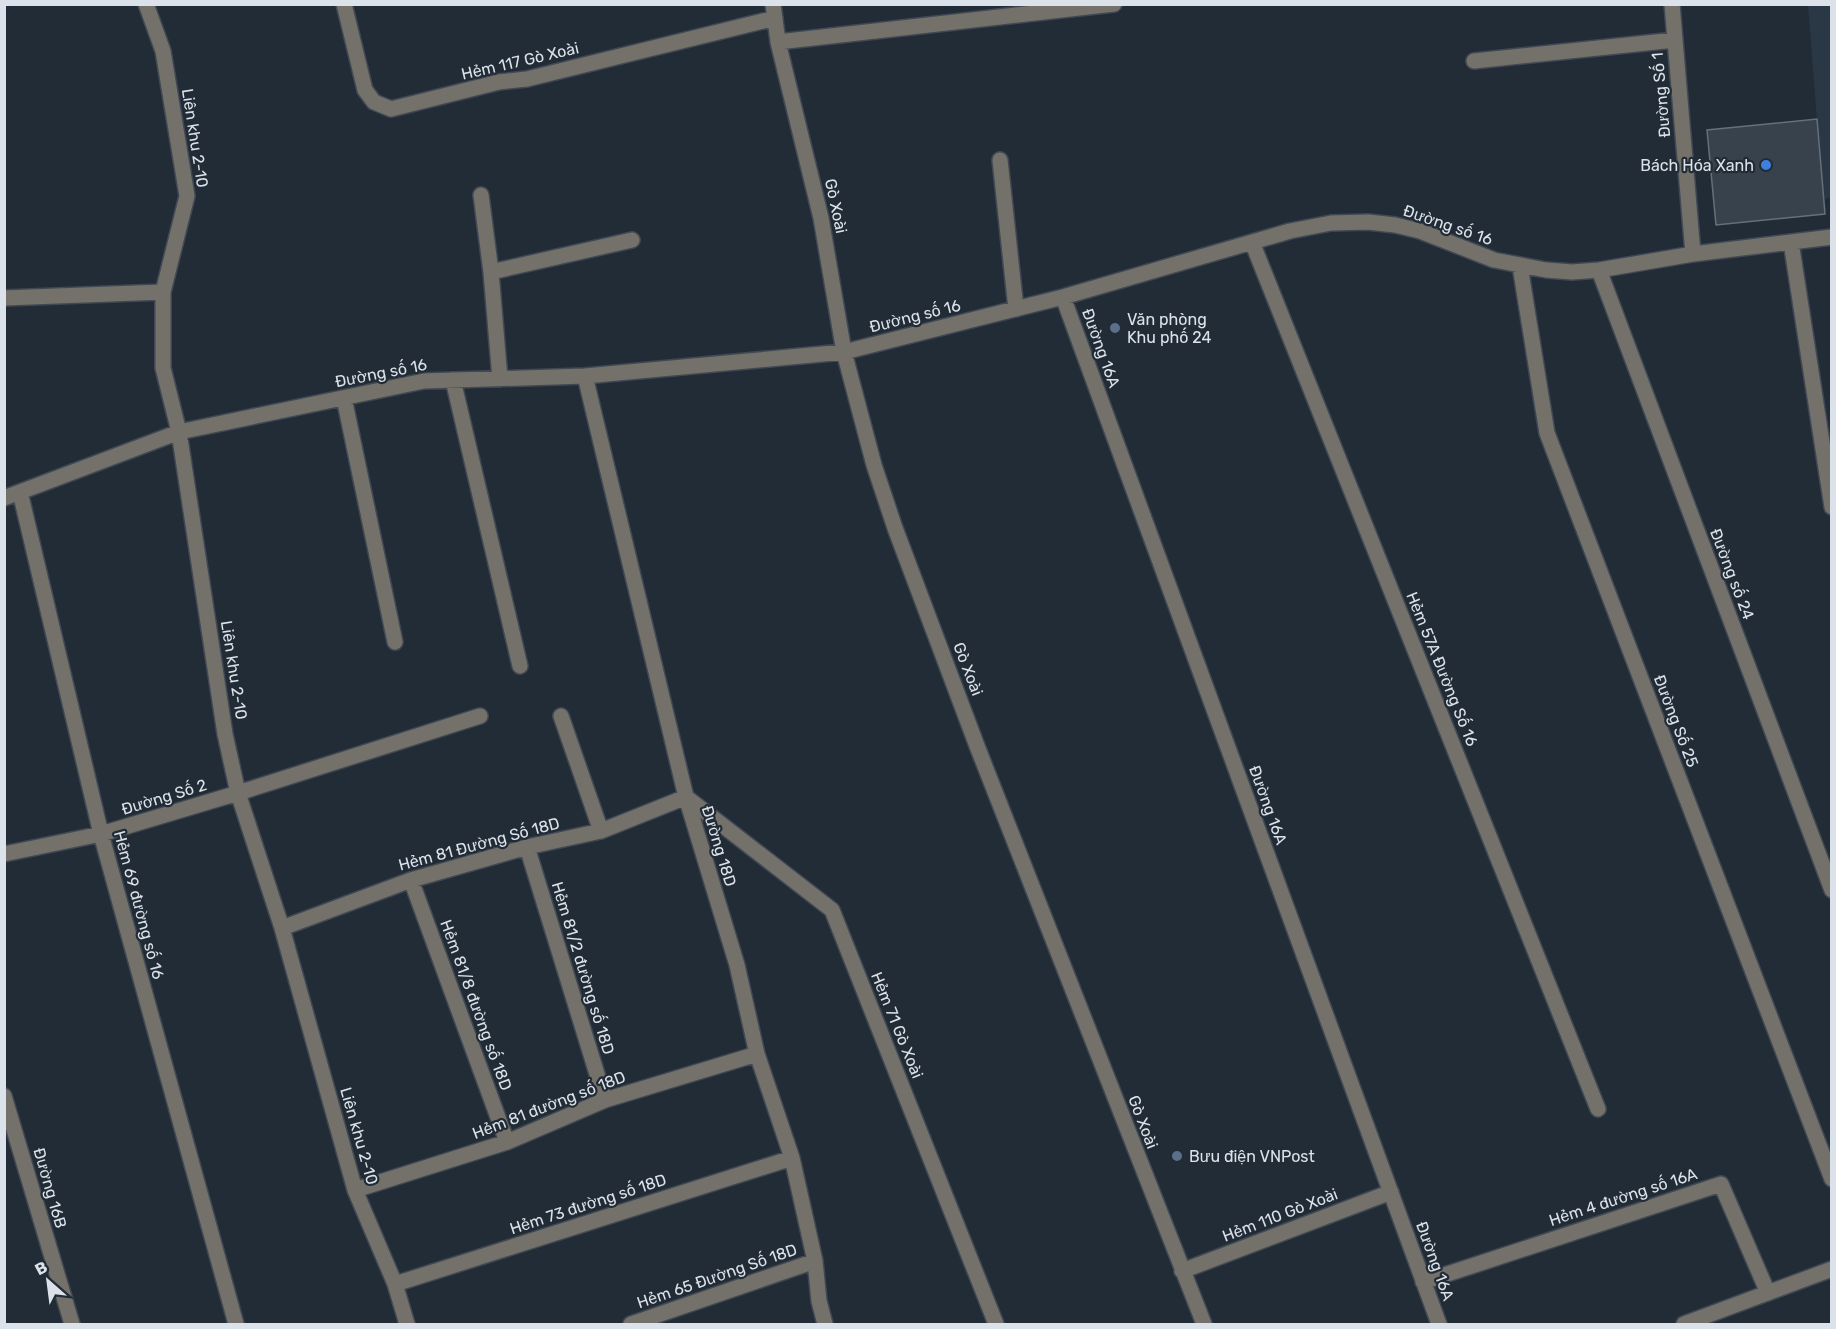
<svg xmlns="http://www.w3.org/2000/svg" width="1836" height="1329" font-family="Rubik,sans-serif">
  <rect width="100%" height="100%" fill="#222c36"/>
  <path fill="#2a3745" d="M1808 5H1831L1832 198 1823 199Z"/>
  <path fill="#38424c" stroke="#65707c" stroke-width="1.5" d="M1817 119 1825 214 1716 225 1707 130Z"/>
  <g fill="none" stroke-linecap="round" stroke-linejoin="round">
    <g stroke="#404953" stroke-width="18">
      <path id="minor" d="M146 4 163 51 187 196 163 292V368L179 432 225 734 238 793 282 928 355 1190 395 1284 407 1324
        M344 4 365 90 374 102 391 109 499 82 527 79 775 18
        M773 4 778 42 821 218 844 352 874 465 895 528 977 746 1204 1324
        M1672 4 1693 254
        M778 42 1114 4
        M1474 61 1675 40
        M1000 160 1016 309
        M481 195 491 272 500 379
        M1252 242 1598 1109
        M1791 242 1832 507
        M1520 266 1547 433 1832 1179
        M1599 270 1832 890
        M491 272 632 240
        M1063 297 1439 1324
        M4 298 163 292
        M585 376 686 797 737 965 757 1054 792 1158 815 1261 819 1301 825 1324
        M453 380 520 666
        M344 398 395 642
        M20 492 101 834 236 1324
        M4 498 179 432 424 381 585 376 844 352 1063 297 1290 231 1331 223 1368 222 1395 225 1420 231 1494 260 1546 270 1572 272 1599 270 1693 254 1832 237
        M561 716 601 831
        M527 847 605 1100
        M4 854 101 834 238 793 480 716
        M411 880 507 1142
        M282 928 411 880 527 847 601 831 686 797 832 910 996 1324
        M4 1096 72 1324
        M355 1190 507 1142 605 1100 757 1054
        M1182 1271 1391 1192
        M1423 1282 1721 1184 1768 1293
        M395 1284 792 1158
        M631 1324 815 1261
        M1684 1324 1832 1269"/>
    </g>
    <use href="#minor" stroke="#74716b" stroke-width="15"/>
  </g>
  <circle fill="#3f7fe0" stroke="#222c36" stroke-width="2" cx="1766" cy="165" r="6"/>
  <g fill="#5c6f8a" stroke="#222c36" stroke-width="2">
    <circle cx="1115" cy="328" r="6"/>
    <circle cx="1177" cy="1156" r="6"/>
  </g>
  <g text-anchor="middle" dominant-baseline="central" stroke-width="4.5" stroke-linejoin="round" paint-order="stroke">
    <g font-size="16" fill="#dce2e9" stroke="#222c36">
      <text transform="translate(520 61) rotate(-13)">Hẻm 117 Gò Xoài</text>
      <text transform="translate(1661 95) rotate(-95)">Đường Số 1</text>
      <text transform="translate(195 138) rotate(81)">Liên khu 2-10</text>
      <text transform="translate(836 206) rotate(78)">Gò Xoài</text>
      <text transform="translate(1448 225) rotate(19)">Đường số 16</text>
      <text transform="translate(915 316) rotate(-14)">Đường số 16</text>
      <text transform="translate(1101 348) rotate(70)">Đường 16A</text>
      <text transform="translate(381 373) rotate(-11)">Đường số 16</text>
      <text transform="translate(1732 574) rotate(69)">Đường số 24</text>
      <text transform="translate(968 669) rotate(69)">Gò Xoài</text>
      <text transform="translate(1442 669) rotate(68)">Hẻm 57A Đường Số 16</text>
      <text transform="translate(234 670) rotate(81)">Liên khu 2-10</text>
      <text transform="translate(1676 721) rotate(69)">Đường Số 25</text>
      <text transform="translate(164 797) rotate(-17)">Đường Số 2</text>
      <text transform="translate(1268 805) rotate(70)">Đường 16A</text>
      <text transform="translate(479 844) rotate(-15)">Hẻm 81 Đường Số 18D</text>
      <text transform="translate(719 846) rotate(73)">Đường 18D</text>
      <text transform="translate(139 905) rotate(75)">Hẻm 69 đường số 16</text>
      <text transform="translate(583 968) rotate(73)">Hẻm 81/2 đường số 18D</text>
      <text transform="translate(476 1005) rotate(70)">Hẻm 81/8 đường số 18D</text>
      <text transform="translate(897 1025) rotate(68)">Hẻm 71 Gò Xoài</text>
      <text transform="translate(549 1105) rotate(-21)">Hẻm 81 đường số 18D</text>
      <text transform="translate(1143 1122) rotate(69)">Gò Xoài</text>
      <text transform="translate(359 1136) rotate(74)">Liên khu 2-10</text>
      <text transform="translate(50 1188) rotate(74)">Đường 16B</text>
      <text transform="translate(1623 1197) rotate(-18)">Hẻm 4 đường số 16A</text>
      <text transform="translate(588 1204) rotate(-18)">Hẻm 73 đường số 18D</text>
      <text transform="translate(1280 1215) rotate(-21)">Hẻm 110 Gò Xoài</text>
      <text transform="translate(1435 1261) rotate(70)">Đường 16A</text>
      <text transform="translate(717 1276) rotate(-19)">Hẻm 65 Đường Số 18D</text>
    </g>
    <g font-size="16" fill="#dce2e9" stroke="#222c36" text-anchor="start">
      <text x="1754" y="165" text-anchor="end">Bách Hóa Xanh</text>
      <text x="1127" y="319">Văn phòng<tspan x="1127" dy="18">Khu phố 24</tspan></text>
      <text x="1189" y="1156">Bưu điện VNPost</text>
    </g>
  </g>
  <rect width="1836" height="1329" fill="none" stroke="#dce2e9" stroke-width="12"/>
  <g transform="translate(48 1281) rotate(332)" stroke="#222c36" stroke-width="4.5" paint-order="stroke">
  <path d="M0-4.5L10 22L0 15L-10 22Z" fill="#dce2e9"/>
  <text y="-9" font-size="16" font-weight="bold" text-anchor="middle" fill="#dce2e9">B</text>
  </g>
</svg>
